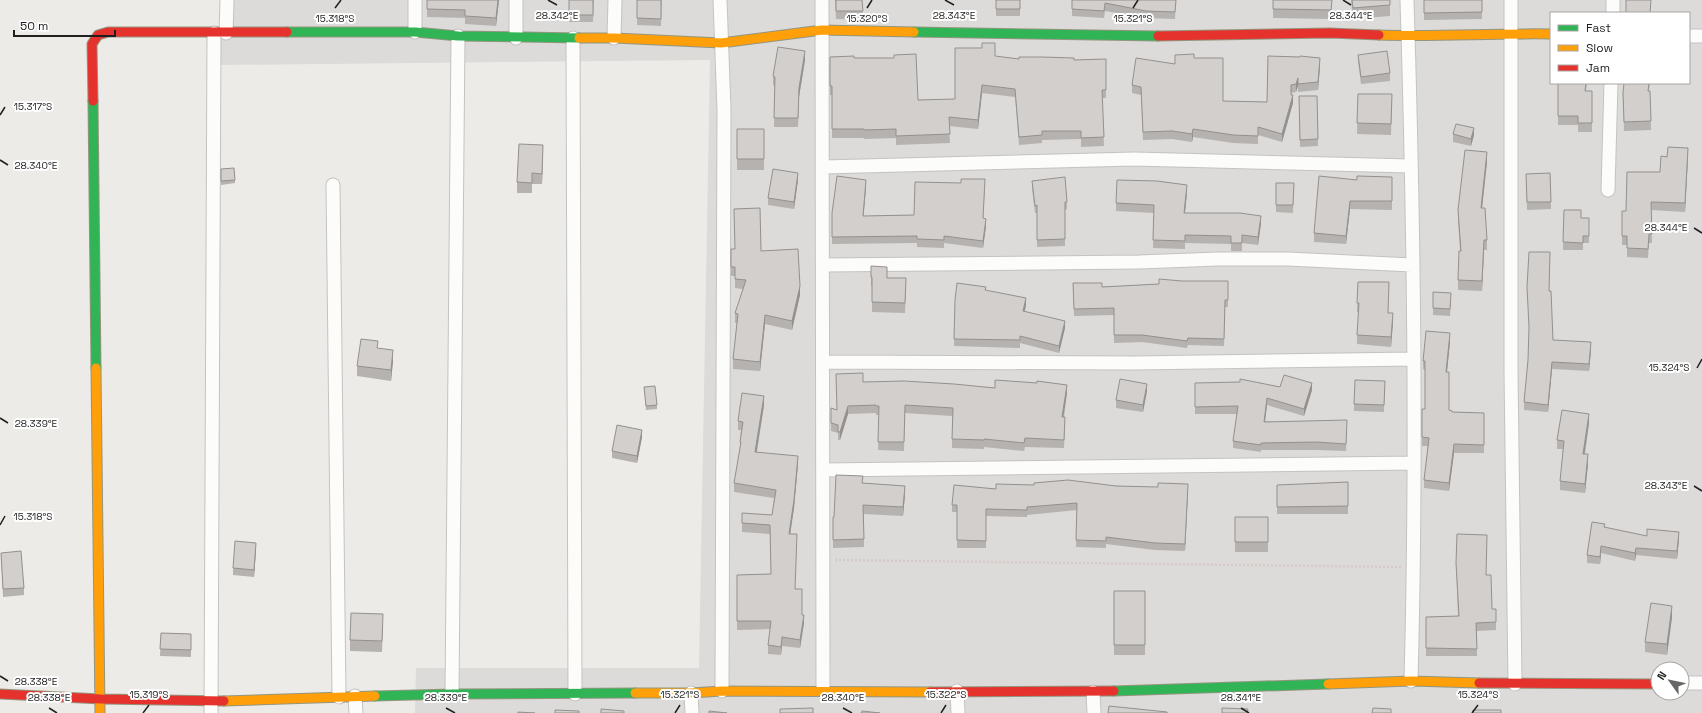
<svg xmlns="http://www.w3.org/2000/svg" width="1702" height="713" font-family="'Space Grotesk',sans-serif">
  <rect width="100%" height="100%" fill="#edebe7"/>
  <path fill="#dcdbd9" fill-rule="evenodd" d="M220 0H1702V713H415L416 668H699L710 60 218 65ZM1551 13H1689V83H1551ZM1658 669H1682V693H1658Z"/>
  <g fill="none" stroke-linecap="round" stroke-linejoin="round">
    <g stroke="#c4c3c2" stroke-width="15">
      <path id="street" d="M720 0 724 110 722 691
        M822 0 823 690
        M1407 0C1414 227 1417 454 1411 681
        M1511 0V370L1515 684
        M1613 0V13
        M415 32V0
        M226 33 227 0
        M1689 36H1702
        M516 38V0
        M573 38 575 694
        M614 38 615 0
        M823 167 1134 159 1410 166
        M333 185 339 697
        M1608 190 1611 83
        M823 265 1139 262 1218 259H1288L1412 265
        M823 362 1134 363 1414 359
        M823 470 1413 463
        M1682 683H1702
        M957 691 958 713
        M1093 692 1094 713
        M691 693 692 713
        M452 694 458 36
        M355 696 356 713
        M211 713 214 33"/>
    </g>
    <g stroke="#939680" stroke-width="11">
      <path id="fast" d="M287 32H415L458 36 579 38
        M914 32 1158 36
        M93 101 96 368
        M1114 691 1328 684
        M375 696 452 694 635 693"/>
    </g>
    <g stroke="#939680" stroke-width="11">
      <path id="slow" d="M1379 35C1436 37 1494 33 1551 34
        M579 38H614L721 43 822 30 914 32
        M96 368 100 713
        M1328 684 1411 681 1479 683
        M635 693H691L722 691 930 692
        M224 701 375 696"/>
    </g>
    <g stroke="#939680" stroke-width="11">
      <path id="jam" d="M1158 36 1330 33 1379 35
        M93 101 92 44 98 35 108 32H287
        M1479 683 1658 684
        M930 692 1114 691
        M0 694 101 699 224 701"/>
    </g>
    <path stroke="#d6cac7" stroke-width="2.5" stroke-dasharray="2 2" stroke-linecap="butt" d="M835 560 1402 567"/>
    <use href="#street" stroke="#fcfcfb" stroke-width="13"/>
    <use href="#fast" stroke="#30b455" stroke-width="9"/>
    <use href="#slow" stroke="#ff9f0a" stroke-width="9"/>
    <use href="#jam" stroke="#e5322d" stroke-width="9"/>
  </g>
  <path fill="#b5b2af" d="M499 0 496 26 465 24V18L427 17V9Z
    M569 0H594L593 22H569Z
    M662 0 661 26 637 25V18Z
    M835 0H862L863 20 836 19Z
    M996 0H1020V16H996Z
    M1072 0H1176L1175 19 1146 18 1105 11 1104 18 1072 16Z
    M1273 0H1332L1331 19 1273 18Z
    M1351 0H1390V16L1353 19Z
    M1424 0H1482V19L1424 20Z
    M1358 55 1390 73V81L1361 84 1358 62Z
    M995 56 1019 59 1074 60 1106 59V98H1102L1104 146 1081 147V139L1042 140V143L1019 145 1015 97 982 93 978 129 949 126 950 143 896 145V138L864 139V138H832V95H830V57L854 58 918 100 955 99Z
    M1268 56 1320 66 1318 90 1298 92V86L1296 92 1291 93 1293 103 1282 142 1258 135V144L1233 143 1193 137 1192 142 1172 139 1143 140 1141 95 1132 93V85L1175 64 1194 58 1223 101 1267 102Z
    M805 60 799 97 798 127H774L775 86 773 85V76Z
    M1558 83H1587L1586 91H1592V132H1578V125H1558Z
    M1650 83 1649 91H1650L1651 130 1624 131 1623 93Z
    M1358 94 1392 105 1391 135 1357 134Z
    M1317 96 1318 146 1300 147 1299 103Z
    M737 129H764V170H737Z
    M1453 134 1474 135 1471 146 1453 142Z
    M543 155 542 184H532V193H517V182Z
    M1688 157 1685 212 1651 210 1652 243H1649L1648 258 1627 257V245H1622V211H1626L1660 172Z
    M1487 162 1482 208 1487 240V250H1484L1482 291 1458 290V280L1460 251 1458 220V210Z
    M221 169 235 180V183L221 185Z
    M1550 173 1551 209 1527 210 1526 174Z
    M1392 177V210L1350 209 1346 244 1314 242V233L1357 180Z
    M798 180 794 209 768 205V198Z
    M1032 181 1067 202V209L1065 210V246L1037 247V213H1035L1032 188Z
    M1276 183H1294L1293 213 1276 212Z
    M866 187 863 216 914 215 985 187 983 219 986 226 983 248 944 243V248L917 247V243L832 244V213Z
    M1187 193 1185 213 1261 223 1258 245 1242 243V251H1231V244L1185 243V249L1153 248 1154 213 1116 211V203Z
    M1564 210 1581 218H1589V243H1583V250H1563Z
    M731 249 761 251 800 295 792 330 765 324 760 371 733 369V359L737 323H735V313L743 289 735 288V276H731Z
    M1550 260 1549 291 1553 340 1591 350 1589 371 1552 369 1548 412 1524 410V402L1528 360Z
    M871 266 887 278 906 288 905 313 872 312V286H871Z
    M1182 281H1228V307H1225L1224 346 1188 345 1187 348 1142 342 1114 343V315L1074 316 1073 283 1102 287 1159 284Z
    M1358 282 1389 313 1393 322 1391 347 1357 344V335L1359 312H1357Z
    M986 291 1026 305 1025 311 1065 328 1059 353 1020 343V348L954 346 955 300Z
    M1451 300 1450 316 1433 315V308Z
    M1450 342 1447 372 1449 410 1452 412 1484 413V453H1454L1449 491 1424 488V480L1428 446H1422V409H1425V370L1423 369V361Z
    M378 348 393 361 391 381 357 376V366Z
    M1385 381 1384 412 1354 411V404Z
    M863 382 995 388 1067 393 1064 417 1065 425 1064 448 1025 447 1024 451 984 447V449L952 448V416L905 413 904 451 878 450 879 415H876V413L848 414 840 440H838V433L831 431V423L837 410Z
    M1195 383 1280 387 1312 390 1304 416 1267 405 1265 421 1347 427 1346 451 1316 450H1261V452L1233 448V441L1237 414H1195Z
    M644 387 657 405V409L646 410Z
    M1147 391 1143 412 1116 408V400Z
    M764 405 757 452 798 464 794 508 790 534 795 589 802 615 804 623 800 648 782 646 781 655 768 654V645L770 629 737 630V575L771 574 770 534 742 532V523L772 515 774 498 734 492V483L740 450V442L741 430H738V421Z
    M1589 423 1585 454 1588 464 1585 493 1560 490V481L1563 449H1557V440Z
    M642 437 637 463 612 458V451Z
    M1348 482V514H1277V485Z
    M863 483 905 495 903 516 864 514V547L833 548V517H834Z
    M1116 486 1188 491 1185 551 1155 550 1106 544V548L1076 547 1077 510 1027 515V517L986 516V548H957V512H952V505L996 489Z
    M1235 517H1268V552H1235Z
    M1605 528 1647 536 1679 539 1677 559 1636 555 1635 561 1601 553 1600 564 1587 563V555Z
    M256 550 254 577 233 575V568Z
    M1 553 24 588V595L3 597Z
    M1456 563 1486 575 1492 609H1496V630L1477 631V656H1426V617L1458 616Z
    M1114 591H1145V655H1114Z
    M1672 617 1667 655 1645 652V642Z
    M383 625 382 652 350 651V640Z
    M161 633 191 634V657L160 656Z"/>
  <path fill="#93918f" d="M498 0H499L496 26V18Z
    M805 51V60L799 97 798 127 799 88Z
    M1320 58V66L1318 90V82Z
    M1298 78V86L1296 92V84Z
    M982 85V93L978 129V120Z
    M1293 95V103L1282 142V134Z
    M1474 128V135L1471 146V139Z
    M1193 129V137L1192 142V134Z
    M543 145V155L542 184V174Z
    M1688 148V157L1685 212V203Z
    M1487 152V162L1481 218V208Z
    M798 173V180L794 209V202Z
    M866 180V187L863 223V216Z
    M1187 185V193L1184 221V213Z
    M1350 201V209L1346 244V236Z
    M1261 216V223L1258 245V237Z
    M986 219V226L983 248V241Z
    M1484 240V250L1482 291V281Z
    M800 286V295L792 330V321Z
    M1026 298V305L1023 318V311Z
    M1393 313V322L1391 347V337Z
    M765 315V324L760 371V362Z
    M1065 321V328L1059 353V346Z
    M1450 333V342L1446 381V372Z
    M1591 342V350L1589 371V364Z
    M393 350V361L391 381V370Z
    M1552 362V369L1548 412V405Z
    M1312 383V390L1304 416V409Z
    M1147 384V391L1143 412V405Z
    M1067 385V393L1062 425V417Z
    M764 396V405L755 461V452Z
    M1267 398V405L1264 429V422Z
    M848 406V414L840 440V432Z
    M1589 414V423L1583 463V454Z
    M642 430V437L637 463V456Z
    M1454 444V453L1449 491V483Z
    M1588 454V464L1585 493V484Z
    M798 456V464L794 508 789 542V534Z
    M1188 484V491L1185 551V544Z
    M905 486V495L903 516V507Z
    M1679 532V539L1677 559V551Z
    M256 543V550L254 577V570Z
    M1601 546V553L1600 564V557Z
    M1636 548V555L1635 561V553Z
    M1672 606V617L1667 655V644Z
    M804 615V623L800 648V640Z
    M782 637V646L781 655V647Z"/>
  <path fill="#d2cfcc" stroke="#93918f" d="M427 0H498L496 18 465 16V10L427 9Z
    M569 0H593V15H569Z
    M637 0H661V19L637 18Z
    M836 0H862L863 11H836Z
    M996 0H1020V9H996Z
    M1072 0H1176L1175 12 1146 11 1105 3 1104 11 1072 9Z
    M1273 0H1332L1331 10 1273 9Z
    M1352 0H1390V5L1353 8Z
    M1424 0H1482V12L1424 13Z
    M1626 0H1651L1650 13H1626Z
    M982 43H995V56L1019 59V57H1042L1074 58V60L1106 59V90H1102L1104 137 1081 138V131H1042V135L1019 137 1015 89 982 85 978 120 949 117 950 134 896 136V129L864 130V129H832V86H830V57L854 56V58H894V55L916 54 918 100 955 99V48H982Z
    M778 47 805 51 799 88 798 118H774L775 77 773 76Z
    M1387 51 1390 73 1361 77 1358 55Z
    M1194 54V58H1223V101L1267 102 1268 56 1300 57V56L1320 58 1318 82 1298 84V78L1296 84 1291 85V95H1293L1282 134 1258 127V136L1233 135 1193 129 1192 134 1172 131 1143 132 1141 87 1132 85 1136 58 1175 64V55Z
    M1558 83H1586L1585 91H1592V123H1578V116H1558Z
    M1624 83H1649L1648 91H1650L1651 121 1624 122 1623 93Z
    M1358 94H1392L1391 124 1357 123Z
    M1299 96H1317L1318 139 1300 140Z
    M1456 124 1474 128 1471 139 1453 134Z
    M737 129H764V159H737Z
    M519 144 543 145 542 174 532 173V183L517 182Z
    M1668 147 1688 148 1685 203 1651 202 1652 234H1649L1648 249 1627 248V236H1622V211H1626L1627 172H1660L1661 156 1667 157Z
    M1465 150 1487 152 1481 208H1485L1487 240H1484L1482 281 1458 280 1459 251H1461L1458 210Z
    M234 168 235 180 221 181V169Z
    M773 169 798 173 794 202 768 198Z
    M1550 173 1551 202H1527L1526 174Z
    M837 176 866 180 863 216 914 215 915 182 961 183V179H985L983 218 986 219 983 241 944 236V240L917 239V236L832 237V213Z
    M1319 176 1357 180V176L1392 177V201H1350L1346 236 1314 233Z
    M1065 177 1067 202H1065V239L1037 240V205L1035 206 1032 181Z
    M1117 180 1157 181 1187 185 1184 213H1240L1261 216 1258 237 1242 235V243H1231V236L1185 235V241L1153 240 1154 205 1116 203Z
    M1276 183H1294L1293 205H1276Z
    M760 208 761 251 798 249 800 286 792 321 765 315 760 362 733 359 738 314 735 313 746 280 735 279V267H731V249H735L734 209Z
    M1564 210H1581V218H1589V236H1583V243L1563 242Z
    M1529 252H1550L1549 291H1551L1553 340 1591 342 1589 364 1552 362 1548 405 1524 402 1528 360 1529 327 1527 287Z
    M871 266 887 267V278H906L905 303 872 302V277H871Z
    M1159 279 1182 281H1228V300H1225L1224 339 1188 338 1187 341 1142 335H1114V308L1074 309 1073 283H1102V287L1159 284Z
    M1358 282H1389L1388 313H1393L1391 337 1357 335 1359 303H1357Z
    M957 283 986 287 985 290 1026 298 1023 311 1065 321 1059 346 1020 336V340L954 339 955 300Z
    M1433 292 1451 293 1450 309 1433 308Z
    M1426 331 1450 333 1446 372H1449V410L1452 411V412L1484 413V445L1454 444 1449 483 1424 480 1429 438 1422 437V409H1425V361H1423Z
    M361 339 378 341 377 348 393 350 391 370 357 366Z
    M863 373V382L904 381 954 384 995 388V380L1037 383V381L1067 385 1062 417H1065L1064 440 1025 438 1024 443 984 439V440L952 439 953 408 905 405 904 442H878L879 406H876V405L848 406 840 432H838V425L831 423V408L837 410 836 374Z
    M1284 375 1312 383 1304 409 1267 398 1264 422 1347 420 1346 444 1316 442 1261 443V445L1233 441 1238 406 1195 407V383L1240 382V379L1280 387Z
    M1120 379 1147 384 1143 405 1116 400Z
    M1355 380 1385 381 1384 405 1354 404Z
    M655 386 657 405 646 406 644 387Z
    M742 393 764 396 755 452 798 456 794 500 789 534H797L795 589H802V615H804L800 640 782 637 781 647 768 645 771 621H737V575L771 574 770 525 742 523V513L772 515 776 490 734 483 741 442H740L743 422 738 421Z
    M1562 410 1589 414 1583 454H1588L1585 484 1560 481 1564 441 1557 440Z
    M617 425 642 430 637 456 612 451Z
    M836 475 863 476 862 483 905 486 903 507 863 505 864 539 833 540V517H834Z
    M1068 480 1116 486 1158 487V483L1188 484 1185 544 1155 543 1106 537V541L1076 540 1077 503 1027 507V510L986 509V541L957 540V505H952L954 485 996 489V484L1034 485V483Z
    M1348 482V506L1277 507V485Z
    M1235 517H1268V542H1235Z
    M1592 522 1605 524 1604 527 1647 536V529L1679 532 1677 551 1636 548 1635 553 1601 546 1600 557 1587 555Z
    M1457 534 1487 535 1486 575H1491L1492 609H1496V622L1476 623 1477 649 1426 648V617L1459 616 1456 563Z
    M235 541 256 543 254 570 233 568Z
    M21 551 24 588 3 589 1 553Z
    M1114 591H1145V645H1114Z
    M1651 603 1672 606 1667 644 1645 642Z
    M351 613 383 614 382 641 350 640Z
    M161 633 191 634V650L160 649Z
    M1109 706 1167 712V713H1108Z
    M813 708V713H780V709Z
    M1222 708 1248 709 1247 713H1222Z
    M1373 708 1391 709V713H1372Z
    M601 709 624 711V713H601Z
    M555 710 579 711V713H555Z
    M1473 710H1501V713H1473Z
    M709 711 727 713H709Z
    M862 711 880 713H861Z
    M518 712 535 713H518Z"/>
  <path fill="none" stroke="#1f1f1f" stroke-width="1.5" d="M548 0 557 5M945 0 954 5M1343 0 1351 5M335 8 341 0M867 8 872 0M1133 8 1138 0M0 115 5 107M0 160 8 165M1694 228 1702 233M1697 368 1702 359M0 418 8 423M1694 486 1702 491M0 525 5 516M0 676 8 681M49 708 57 713M446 708 455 713M843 708 852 713M1241 708 1249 713M143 713 149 705M675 713 680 705M941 713 946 705M1472 713 1478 705"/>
  <g font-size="10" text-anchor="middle" fill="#1f1f1f" stroke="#fff" stroke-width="4" stroke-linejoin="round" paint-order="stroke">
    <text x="1351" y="19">28.344°E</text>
    <text x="557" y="19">28.342°E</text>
    <text x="954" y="19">28.343°E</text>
    <text x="1133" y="22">15.321°S</text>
    <text x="335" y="22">15.318°S</text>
    <text x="867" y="22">15.320°S</text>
    <text x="33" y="110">15.317°S</text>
    <text x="36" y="169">28.340°E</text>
    <text x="1666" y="231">28.344°E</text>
    <text x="1669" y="371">15.324°S</text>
    <text x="36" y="427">28.339°E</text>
    <text x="1666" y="489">28.343°E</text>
    <text x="33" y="520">15.318°S</text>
    <text x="36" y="685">28.338°E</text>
    <text x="149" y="698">15.319°S</text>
    <text x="680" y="698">15.321°S</text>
    <text x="946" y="698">15.322°S</text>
    <text x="1478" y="698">15.324°S</text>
    <text x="49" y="701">28.338°E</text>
    <text x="446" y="701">28.339°E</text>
    <text x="843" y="701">28.340°E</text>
    <text x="1241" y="701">28.341°E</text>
  </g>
  <rect x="1550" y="12" width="140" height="72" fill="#ffffff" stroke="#a5a5a5"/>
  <rect x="1558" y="25" width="20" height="6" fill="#30b455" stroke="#a5a5a5"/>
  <text x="1586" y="32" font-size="12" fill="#1f1f1f">Fast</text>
  <rect x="1558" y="45" width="20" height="6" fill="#ff9f0a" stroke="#a5a5a5"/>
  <text x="1586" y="52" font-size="12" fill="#1f1f1f">Slow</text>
  <rect x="1558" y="65" width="20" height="6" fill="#e5322d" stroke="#a5a5a5"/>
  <text x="1586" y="72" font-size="12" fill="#1f1f1f">Jam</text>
  <g transform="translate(1670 681) rotate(303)"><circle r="19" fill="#ffffff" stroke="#a5a5a5"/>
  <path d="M0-3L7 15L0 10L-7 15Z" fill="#676665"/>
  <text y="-6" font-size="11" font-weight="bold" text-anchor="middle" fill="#1f1f1f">N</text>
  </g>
  <path d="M14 30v6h101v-6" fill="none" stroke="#1f1f1f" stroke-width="2"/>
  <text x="20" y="30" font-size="12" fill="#1f1f1f" stroke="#ffffff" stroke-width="3" paint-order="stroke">50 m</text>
</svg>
